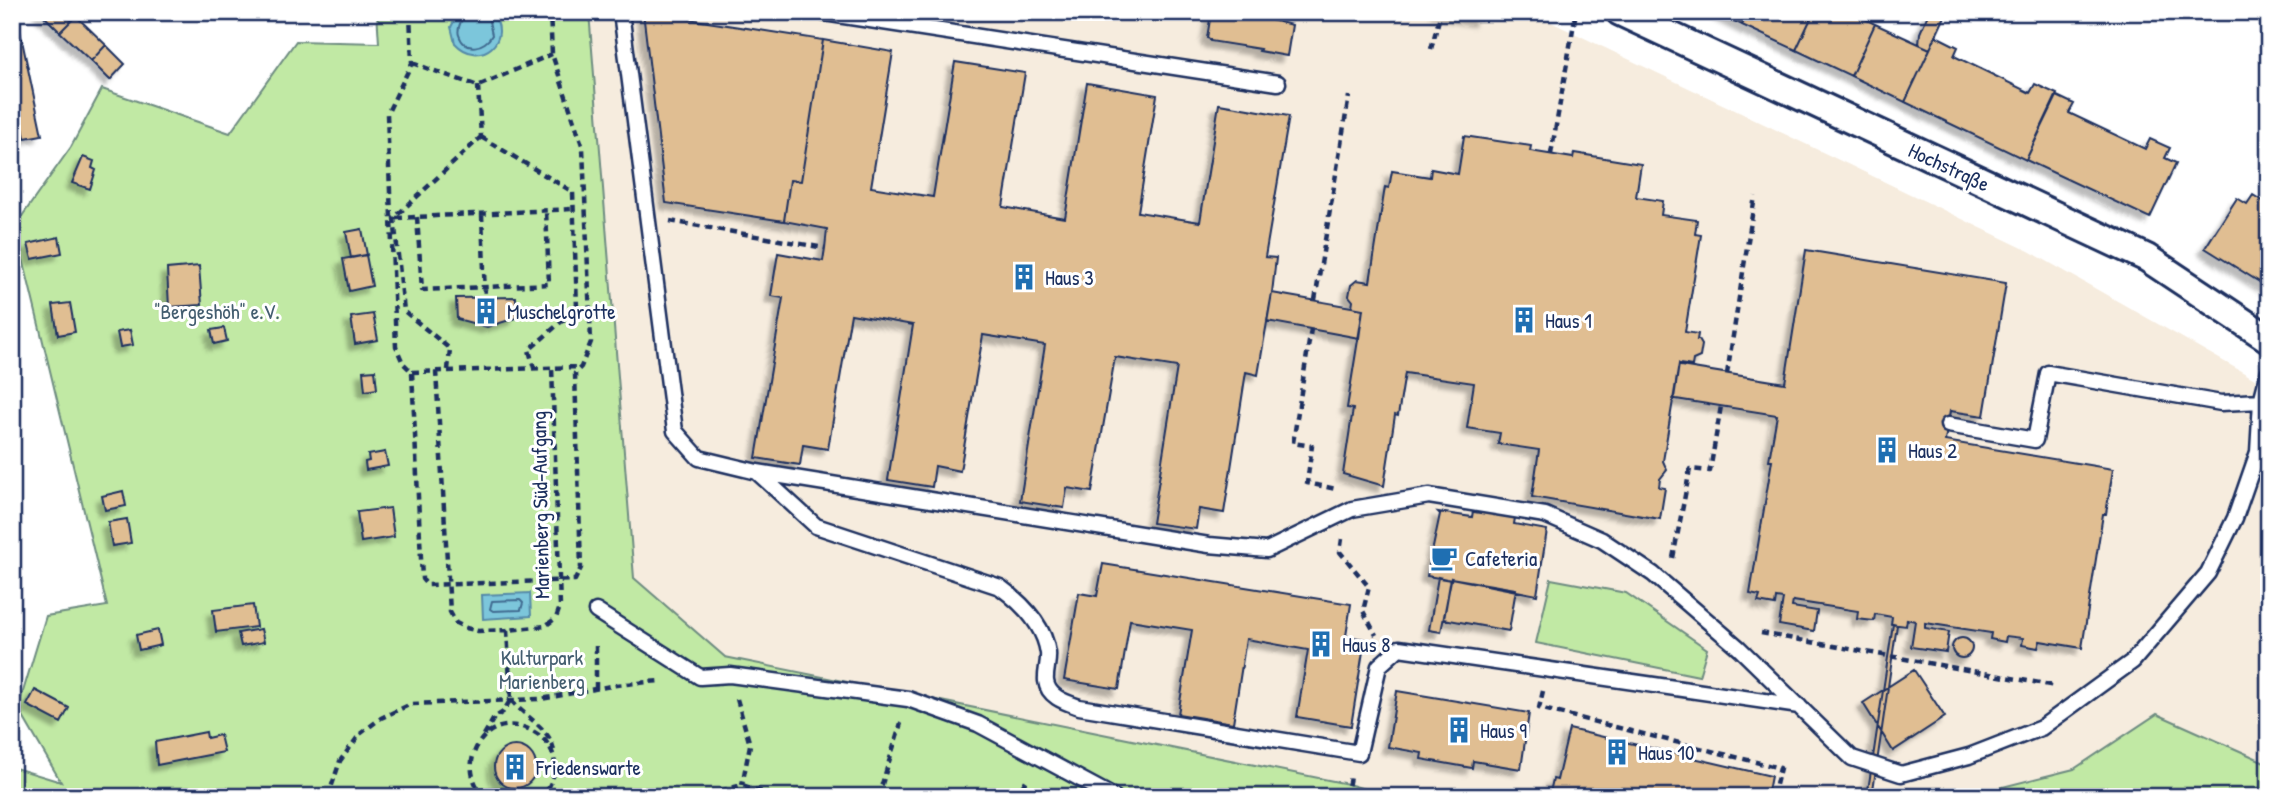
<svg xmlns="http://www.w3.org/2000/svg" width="2281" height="809" font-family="'Patrick Hand',sans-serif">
  <defs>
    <filter id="shadow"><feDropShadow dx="-6" dy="6" stdDeviation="2" flood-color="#0004"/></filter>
  </defs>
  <rect width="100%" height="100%" fill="#fff"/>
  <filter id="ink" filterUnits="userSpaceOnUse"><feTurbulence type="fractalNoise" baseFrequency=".0143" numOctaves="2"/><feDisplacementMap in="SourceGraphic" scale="14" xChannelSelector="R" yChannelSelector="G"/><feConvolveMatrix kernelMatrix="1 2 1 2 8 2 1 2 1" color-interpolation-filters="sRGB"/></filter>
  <g filter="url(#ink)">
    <path fill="#f6ecde" d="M589 12H1530L2029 251 2269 387V764L2157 714 2074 769 1963 797H1391L1348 784 725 657 634 578Z"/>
    <path fill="#c1e9a4" stroke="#6e8c81" stroke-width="2" d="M377 12H589L634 578 725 657 1348 784 1391 797H12V767L61 782 18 708 46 616 107 606 15 226 71 147 102 89 230 133 296 41 379 43Z
      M1551 579 1626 593 1707 649 1699 676 1536 643Z
      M2157 714 2269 764V797H1963L2074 769Z"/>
    <path fill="#7bc6db" stroke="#558aa9" stroke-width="2" d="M459 12H491C515 39 480 70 455 43L451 27Z
      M530 593 531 616 483 619 482 595Z"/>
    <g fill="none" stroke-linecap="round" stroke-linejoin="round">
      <path stroke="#416b90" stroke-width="2" d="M464 12C463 20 456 27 459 35 465 53 485 48 492 35L487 12
        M520 600 523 603 521 610 493 611 490 609 492 601Z"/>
    </g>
    <path fill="#e0be92" stroke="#1b2f5e" stroke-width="2" filter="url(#shadow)" d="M12 12H16L42 135 25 138 19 107 12 108Z
      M40 12H72L76 16 60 32Z
      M643 12 823 40 801 181 790 180 784 221 666 203Z
      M1214 12H1272L1271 20 1292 25 1287 56 1259 51 1260 49 1210 41V39L1207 38 1211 13Z
      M1436 12H1481L1480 20Z
      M1716 12H1748L1742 25Z
      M1748 12H1814L1796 50 1742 25Z
      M1814 12H1852L1875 24 1851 76 1796 50Z
      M1929 12H1947L1930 49 1919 44 1920 33Z
      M76 16 106 45 91 61 60 32Z
      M1875 24 1930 49 1905 102 1851 76Z
      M1936 36 1958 47 1954 56 2030 93 2035 84 2057 94 2026 160 1905 102Z
      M823 40 893 52 871 187 933 197 955 62 1025 73 1003 207 1065 218 1087 83 1157 95 1138 212 1200 222 1219 104 1289 116 1265 257 1276 258 1272 293 1258 375 1246 372 1224 513 1199 509 1196 529 1152 523 1177 367 1115 357 1092 492 1067 488 1064 508 1020 501 1045 345 983 335 960 471 935 466 932 487 888 480 913 325 851 314 828 449 803 445 800 465 756 458 783 298 771 296 778 253 823 261 825 248 827 229 784 221 790 180 801 181Z
      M106 45 125 64 110 80 91 61Z
      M2057 96 2074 104 2069 113 2145 149 2150 139 2170 148 2165 158 2176 163 2150 218 2026 160Z
      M1464 136 1531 146 1530 151 1573 158 1574 153 1641 164 1636 197 1663 201 1661 215 1697 220 1695 234 1701 235 1685 332 1698 334 1697 340H1699L1702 345 1700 357 1693 360 1692 366 1679 364 1663 461 1667 470 1660 479 1659 487 1665 488 1660 519 1532 497 1539 450 1498 444 1500 433 1467 428 1474 383 1405 373 1398 416 1395 415 1384 486 1343 474 1353 409 1347 408 1363 309 1352 307 1353 301 1349 296 1351 285 1357 280 1370 282 1385 187 1389 188 1392 171 1430 177 1431 169 1458 174Z
      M83 157 94 161 92 168 96 170 90 189 72 183Z
      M2253 195 2269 205 2265 215 2269 218V288L2205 248 2237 198 2247 204Z
      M362 229 367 255 351 258 346 232Z
      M59 237 62 253 32 259 28 244Z
      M1806 250 2006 283 1984 416 1950 411 1945 441 2113 469 2106 514H2103L2082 648 2040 641 2038 648 2022 645 2023 638 2006 636 2005 642 1990 639 1991 633 1925 623V628L1949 632 1946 652 1911 647 1915 621 1907 619 1906 626 1891 624 1892 617 1875 614 1874 621 1857 619 1858 611 1793 601 1792 607 1817 611 1814 631 1779 625 1783 599 1776 598 1775 605 1758 602 1760 596 1750 594 1772 460H1769L1777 415 1676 399 1674 398 1679 364 1681 366 1785 383Z
      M366 255 372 286 349 291 343 259Z
      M199 266 202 305 169 307 167 269Z
      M1272 293 1363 309 1359 338 1267 321Z
      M516 297V318L487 327 457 319 456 298Z
      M70 303 75 332 58 335 53 305Z
      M373 314 378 340 355 344 351 317Z
      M224 328 227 341 214 344 211 330Z
      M130 330 133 345 120 347 117 332Z
      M375 370 377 389 365 391 363 371Z
      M385 452 388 466 366 470 365 462 369 461 368 455Z
      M123 491 126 506 105 510 102 496Z
      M390 508 394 537 361 542 357 512Z
      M1473 511 1515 518 1514 524 1547 530 1537 595 1451 578V580L1427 576 1440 514 1438 512 1472 517Z
      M127 519 131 543 112 546 108 522Z
      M1103 564 1351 604 1346 636 1365 639 1351 726 1297 717 1308 650 1246 639 1233 723 1178 714 1192 630 1130 620 1119 689 1064 680 1079 593 1097 596Z
      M1438 577 1451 580 1441 632 1429 630Z
      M1451 578 1516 589 1509 631 1444 619Z
      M253 605 256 627 216 632 213 610Z
      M1893 624 1897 625 1872 797H1867Z
      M261 629 264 642 241 646 238 633Z
      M158 630 161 645 139 650 136 635Z
      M1952 648a10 10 0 1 1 20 0a10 10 0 1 1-20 0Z
      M1914 670 1945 717 1893 751 1863 703Z
      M35 690 69 708 61 723 27 705Z
      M1397 691 1529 713 1521 769 1473 761 1472 768 1421 759 1422 753 1388 747Z
      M1569 729 1771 776 1767 797H1549L1553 779 1557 780Z
      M206 732 207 738 220 735 224 752 157 765 155 742Z
      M494 767a21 21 0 1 1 42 0a21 21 0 1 1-42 0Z"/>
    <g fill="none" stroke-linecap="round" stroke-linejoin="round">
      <g stroke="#1b2f5e" stroke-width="19">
        <path id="service" d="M621 12 675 431 699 458 757 472 1209 545 1267 550 1352 509 1429 496 1545 515 1602 540 1653 574 1739 648 1852 758 1901 774 1969 756 2041 728 2133 661 2208 573 2235 518 2258 452 2261 401 2269 371
          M818 12 1278 83
          M1948 425 2035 440 2048 373 2221 403 2261 401
          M757 472 816 526 1000 587C1022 603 1044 624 1048 653 1049 662 1045 672 1046 681 1048 697 1065 702 1079 707L1359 753 1379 666 1399 648 1799 706
          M596 611 700 677 730 675 908 699 978 724 1114 797"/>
      </g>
      <g stroke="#1b2f5e" stroke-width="32">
        <path id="minor" d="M1620 12 2147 258 2269 339"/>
      </g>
      <path stroke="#1b2f5e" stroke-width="4.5" stroke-dasharray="7 5" stroke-linecap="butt" d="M410 12 412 63 387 114 396 347 403 363 412 372 422 579 427 585 575 580 581 568 575 373 581 367 591 342 583 148 552 54 550 12
        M1431 49 1441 12
        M412 63 478 86 552 54
        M478 86 481 137
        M481 137 573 192 577 308 529 350 534 368
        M1551 154 1576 12
        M482 214 485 298
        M417 217 422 290 549 284 546 210
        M396 218 573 209
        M670 221 825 248
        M1315 300 1349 96
        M1311 329 1293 443 1312 446 1307 483 1336 489
        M448 370 450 349 404 311 394 218 481 137
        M436 371 450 612 456 623 466 628 478 631 507 630 545 626 556 618 560 607 552 367
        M412 372 580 367
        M1727 374 1755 196
        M1342 539 1340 552 1369 587 1363 611 1376 635
        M1673 558 1690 469 1710 471 1721 406
        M1761 633 2056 686
        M596 689V641
        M1543 691 1539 708 1780 768 1773 797
        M737 699 750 745 742 785
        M511 700C524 717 554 730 554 754
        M484 735 494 718 503 712 511 699 507 630
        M328 797 340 761 360 734 381 718 411 704 541 699 616 685 659 681
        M484 797C474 785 469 771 473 756 492 693 589 738 542 797
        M584 797 595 792 636 797
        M697 797 742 785 778 797
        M878 797 901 723
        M1016 797 1027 779
        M1346 797 1350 777"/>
      <use href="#service" stroke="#fff" stroke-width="14"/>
      <use href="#minor" stroke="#fff" stroke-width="26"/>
    </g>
  </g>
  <defs>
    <g id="building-bare" transform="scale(2.1)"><path d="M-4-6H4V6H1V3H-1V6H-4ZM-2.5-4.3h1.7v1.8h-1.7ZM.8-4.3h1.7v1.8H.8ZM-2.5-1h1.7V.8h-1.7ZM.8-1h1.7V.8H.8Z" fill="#1f6fb2" stroke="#fff" stroke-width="2.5" paint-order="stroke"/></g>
    <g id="cafe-bare" transform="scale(2.1)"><path d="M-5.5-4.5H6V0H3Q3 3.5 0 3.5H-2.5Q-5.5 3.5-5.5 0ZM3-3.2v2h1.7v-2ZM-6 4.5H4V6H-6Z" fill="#1f6fb2" stroke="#fff" stroke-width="2.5" paint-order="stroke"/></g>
  </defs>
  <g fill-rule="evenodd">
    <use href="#building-bare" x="1024" y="277"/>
    <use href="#building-bare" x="486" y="311"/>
    <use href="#building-bare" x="1524" y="320"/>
    <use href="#building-bare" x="1887" y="450"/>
    <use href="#cafe-bare" x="1444" y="558"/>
    <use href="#building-bare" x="1321" y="644"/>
    <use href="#building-bare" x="1459" y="730"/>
    <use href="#building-bare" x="1617" y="752"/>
    <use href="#building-bare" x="515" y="767"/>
  </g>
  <g text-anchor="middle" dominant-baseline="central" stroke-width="6" stroke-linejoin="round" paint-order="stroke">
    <g font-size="21" fill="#1b2f5e" stroke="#fff">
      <text transform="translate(1949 167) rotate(25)">Hochstraße</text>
      <text transform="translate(540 505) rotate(-91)">Marienberg Süd-Aufgang</text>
    </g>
    <g font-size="21" fill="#1b2f5e" stroke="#fff" text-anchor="start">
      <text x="1045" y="277">Haus 3</text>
      <text x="507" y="311">Muschelgrotte</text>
      <text x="1545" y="320">Haus 1</text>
      <text x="1908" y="450">Haus 2</text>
      <text x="1465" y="558">Cafeteria</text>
      <text x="1342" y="644">Haus 8</text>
      <text x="1480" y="730">Haus 9</text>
      <text x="1638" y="752">Haus 10</text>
      <text x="536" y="767">Friedenswarte</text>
    </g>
    <g font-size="21" fill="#445e70" stroke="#fff">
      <text x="217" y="311">"Bergeshöh" e.V.</text>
      <text x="542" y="657">Kulturpark<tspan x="542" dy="24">Marienberg</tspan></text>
    </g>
  </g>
  <rect width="2281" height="809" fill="none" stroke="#fff" stroke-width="42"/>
  <rect x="21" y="21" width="2239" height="767" fill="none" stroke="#1b2f5e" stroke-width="2.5" filter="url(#ink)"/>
</svg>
